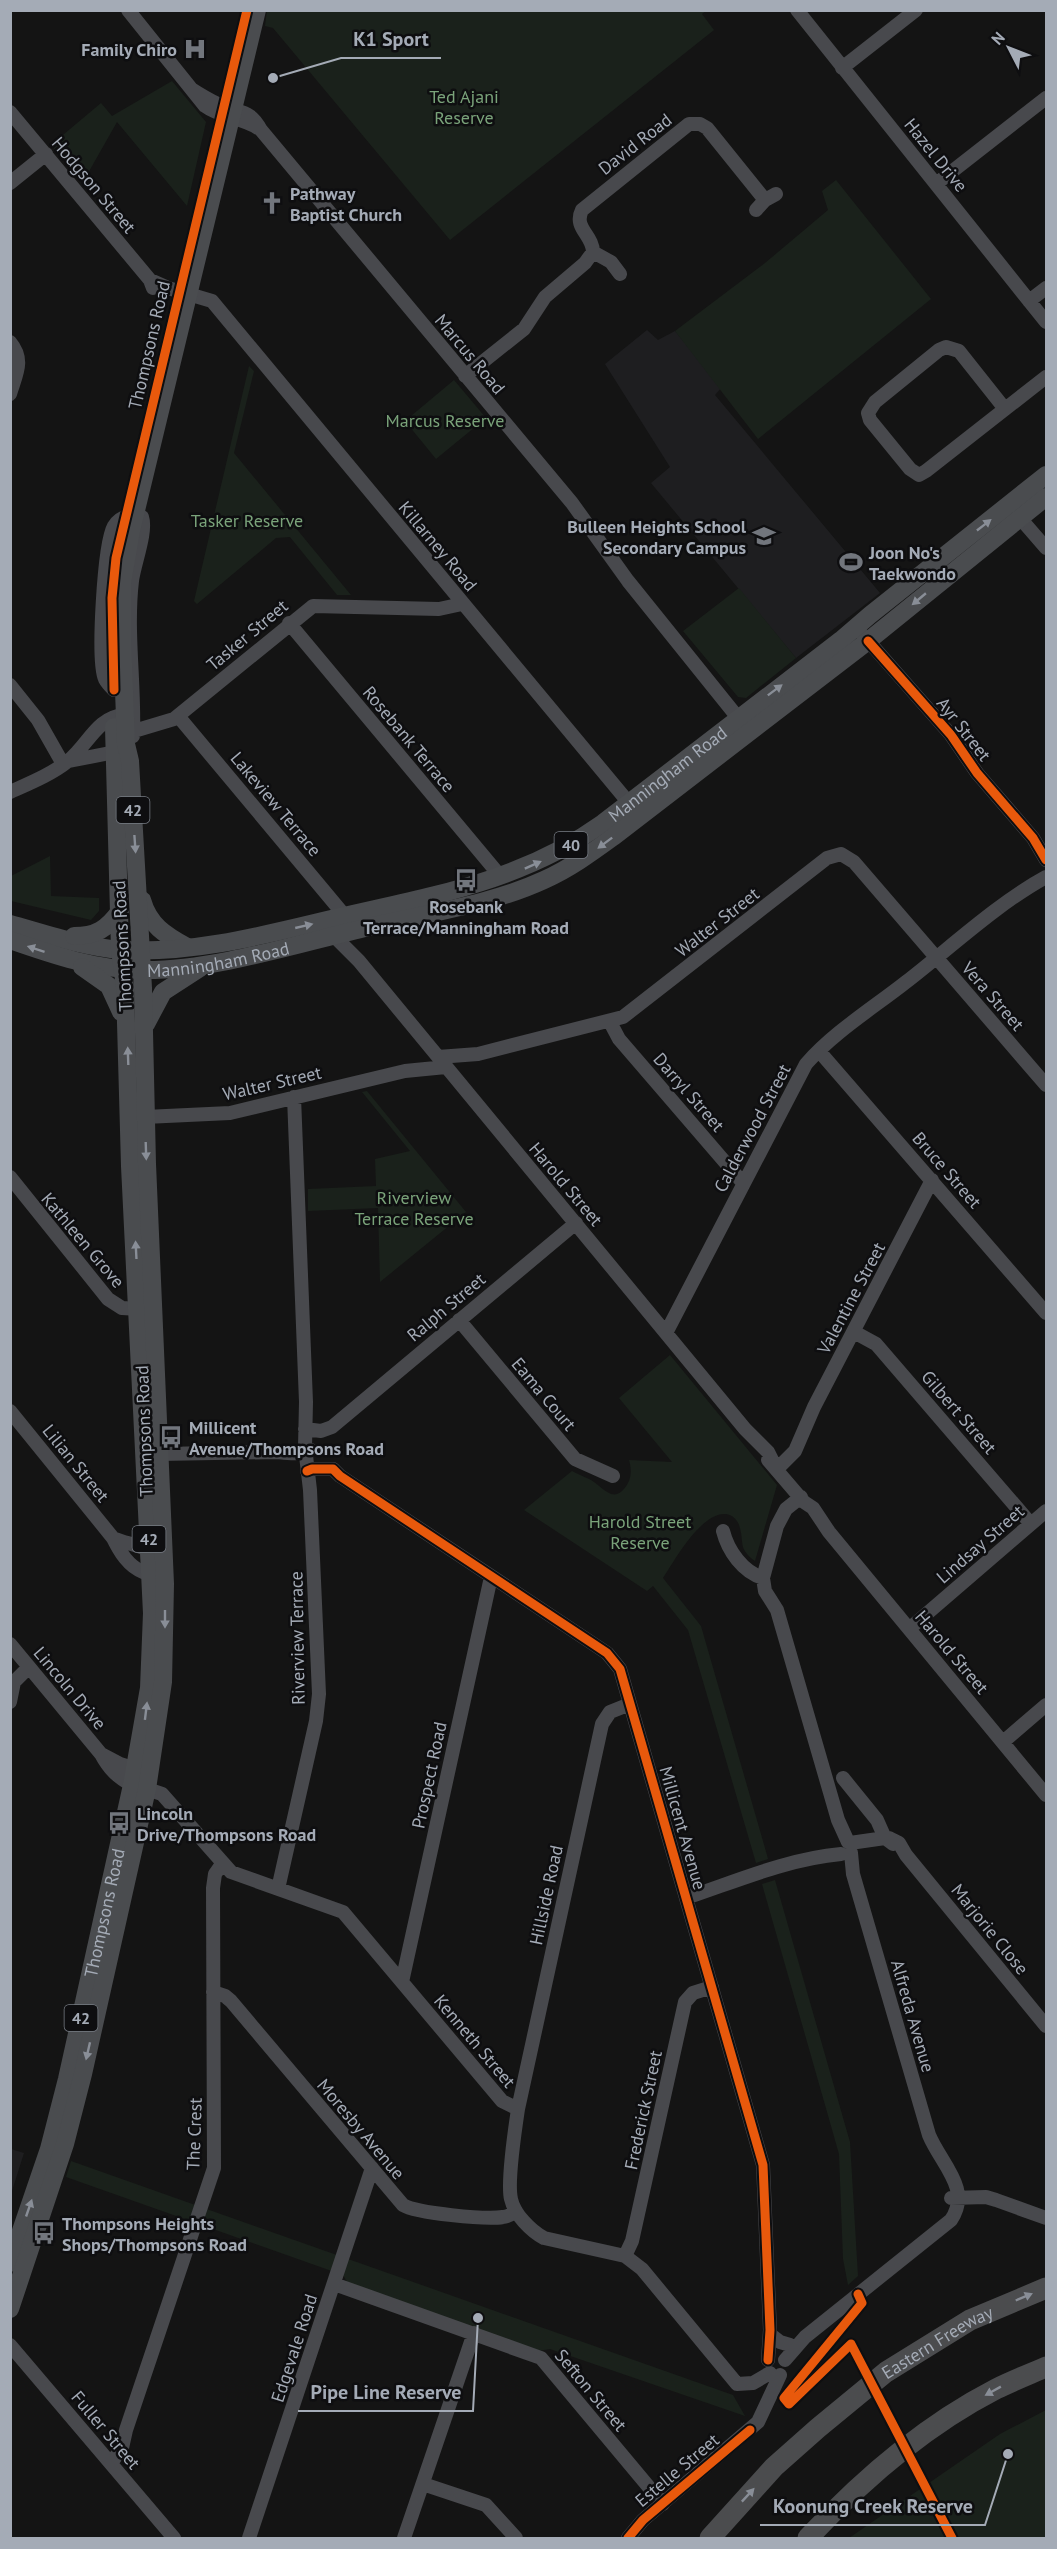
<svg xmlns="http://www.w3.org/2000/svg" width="1057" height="2549" font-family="'PT Sans',sans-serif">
  <rect width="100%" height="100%" fill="#141414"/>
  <path fill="#1e1e20" d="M647 330 658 340 675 331 722 387 715 395 880 593 796 658 651 483 670 467 605 364Z
    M11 2149 24 2153 11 2194Z"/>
  <path fill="#1a211b" d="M267 10H707L702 14 714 30 450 240 273 28 265 26Z
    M172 81 206 122 187 206 117 122 83 182 51 145 101 103 112 116Z
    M836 180 931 299 758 439 675 331 765 263 828 210 822 191Z
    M249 366 254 371 234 453 351 595H337L290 537 276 538 197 604 194 601Z
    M454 380 486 418 436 459 405 421Z
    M739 588 796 658 746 698 738 697 683 631Z
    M50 856 51 896 99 898V911L91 920 11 901V876Z
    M367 1091 466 1212 380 1282 378 1208 308 1211V1189L376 1186 375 1159 410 1151 362 1092Z
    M670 1355 777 1485 755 1561C737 1548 745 1542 739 1525 737 1519 732 1515 726 1514 701 1512 675 1560 663 1578L701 1626 767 1855 768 1859 756 1863 688 1630 653 1586 647 1591 524 1510 572 1471C577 1474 583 1476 589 1479 602 1485 614 1508 628 1483 632 1475 631 1467 629 1460L672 1462 619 1398Z
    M775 1880 850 2142 858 2276 848 2285 843 2259 839 2154 762 1884Z
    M71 2161 733 2395 745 2416 550 2349 538 2351 347 2282 343 2275 66 2177Z
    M1046 2410V2538H849L1000 2434Z"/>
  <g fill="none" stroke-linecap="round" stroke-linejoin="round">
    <path stroke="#48494d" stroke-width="14" d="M128 10 205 106C221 118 241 117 258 128
      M797 10 1046 322
      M842 68 916 10
      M193 90C203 96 212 102 223 106 243 114 250 110 261 130L572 503 628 581 743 724
      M10 112 150 280 153 288
      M10 183 46 154
      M936 184 1046 98
      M756 210 765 200 776 194
      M593 252C593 235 573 228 582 210L689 124H700L707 128 765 200
      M150 280 168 288 212 301 629 803
      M1029 301 1046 288
      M10 342C25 360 16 374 10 394
      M465 376 524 329 545 297 585 263 593 252 611 262 620 274
      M1005 409 959 351 946 347 939 350 875 402 868 413 870 420 910 469 919 475 926 471 1046 377
      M1020 518 1046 548
      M289 623 501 877
      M863 635 951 735 977 773 1033 838 1046 860
      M10 685 38 720 63 764
      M114 690C111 687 107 683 105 679 97 661 104 544 114 526 120 516 134 512 142 517 147 532 134 564 132 581 126 632 135 685 133 736
      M178 716 345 916
      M134 731 174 719 313 606 439 609 462 604
      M69 761 115 752 122 748
      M10 792C30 783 52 774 68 761 88 745 97 717 124 715
      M334 936 359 961 745 1429 768 1452 774 1464
      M610 1022 619 1039 743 1183
      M819 1051 1046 1313
      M438 1057 478 1054 623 1017 827 858 841 854 854 862 1046 1085
      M145 1117 230 1113 405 1071 446 1067
      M10 1177 108 1299 122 1308 139 1309
      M459 1320 575 1459 613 1476
      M854 1332 876 1344 1031 1524
      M666 1333 806 1064C834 1032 873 1008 906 982 950 948 998 903 1046 877
      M10 1411 113 1538C120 1552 128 1566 143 1572L156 1568
      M305 1429 321 1431 332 1427 576 1223
      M159 1454 276 1452C287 1453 300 1455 311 1450
      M768 1460 804 1502 813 1508 829 1532 1046 1795
      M777 1469 795 1451 814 1407 932 1180
      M307 1471 312 1469H333L340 1476 607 1653 620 1669 763 2165 770 2330 768 2360
      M801 1497 786 1509 777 1526 763 1578 765 1591 777 1610 838 1820 848 1842
      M723 1531C728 1551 743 1572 763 1578
      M113 1538C126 1544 143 1545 155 1554
      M909 1629 1046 1511
      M10 1644 101 1754C109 1769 117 1777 132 1785
      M10 1702 14 1682 29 1667
      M1003 1742 1046 1705
      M101 1754 120 1764 136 1769
      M843 1778 877 1820 885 1838 893 1844
      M147 1789 162 1794 231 1872 343 1912 502 2101 518 2109C515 2129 507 2182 511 2199 514 2214 531 2231 544 2238L625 2256 642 2269 737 2384 753 2383 770 2373
      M889 1838 899 1843 906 1855 1046 2026
      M850 1843 885 1838
      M278 1889 316 1721 319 1694 310 1490 305 1447 306 1402 294 1097
      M686 1898C737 1881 787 1859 841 1854
      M402 1982 491 1577
      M213 1992 225 1996 231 2001 403 2205C416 2213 486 2220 503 2217 508 2217 512 2214 516 2211
      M518 2109 602 1724 610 1712 630 1704
      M951 2198 986 2197 996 2200 1046 2218
      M625 2256 632 2241 685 2002 693 1993 712 1987
      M334 2284 541 2358 663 2504
      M771 2335 780 2342 790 2345
      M10 2345 174 2538
      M785 2360 805 2337 951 2220C972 2189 941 2164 929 2135L853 1874 851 1853
      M111 2463 122 2448 126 2430 214 2168 213 1888 215 1874 222 1864
      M423 2484 486 2505 516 2538
      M249 2538 372 2168
      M404 2538 474 2333
      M628 2538 643 2520 758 2422 780 2375"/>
    <g stroke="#4a4c4f" stroke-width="18">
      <path d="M142 900C149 925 165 935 187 947"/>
      <path id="s1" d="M10 924C46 934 84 947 121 950 196 954 268 934 340 917 435 895 522 881 603 823L841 640 870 615 1046 475"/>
      <path d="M74 936C96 936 107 929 120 911"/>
      <path id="s2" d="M10 940C53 955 97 970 142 970 213 971 300 943 369 927 427 913 490 905 544 880 569 869 591 853 613 837L868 641 1046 497"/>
      <path d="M82 967 109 986 121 1012"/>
      <path d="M146 1024 163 992 200 968"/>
      <path id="s3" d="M10 2263 49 2149 67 2079 132 1785 149 1688 152 1613 130 1166 125 987 120 950 114 727"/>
      <path d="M10 2309 65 2144 83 2074 147 1789 163 1682 165 1584 147 1164 143 988 130 761 126 744 122 637V583L131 531 257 10"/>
    </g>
    <g stroke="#4b4c4e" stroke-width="21">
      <path id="s4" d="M710 2538 774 2467 818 2428 886 2372 970 2320 1046 2288"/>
      <path d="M808 2538C861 2481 926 2425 996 2389 1012 2381 1030 2374 1046 2367"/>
    </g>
    <g stroke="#0e0e10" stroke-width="13">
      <path id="cycleway" d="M868 641 951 735 977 773 1033 838 1046 860
        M114 690 112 598 116 558 247 10
        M307 1471 312 1469H333L340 1476 607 1653 620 1669 763 2165 770 2330 768 2360
        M858 2294 862 2303 784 2398 789 2404 851 2344 952 2538
        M628 2538 643 2520 750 2430"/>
    </g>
    <use href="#cycleway" stroke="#e8590c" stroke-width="9"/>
  </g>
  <defs><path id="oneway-solid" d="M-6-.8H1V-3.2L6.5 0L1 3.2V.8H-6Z" transform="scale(1.5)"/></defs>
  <g fill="#898e97">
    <use href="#oneway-solid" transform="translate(984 525) rotate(-38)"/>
    <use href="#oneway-solid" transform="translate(919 599) rotate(140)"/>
    <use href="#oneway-solid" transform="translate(775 690) rotate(-37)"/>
    <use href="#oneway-solid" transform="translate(605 843) rotate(143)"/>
    <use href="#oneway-solid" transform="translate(135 844) rotate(86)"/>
    <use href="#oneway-solid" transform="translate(533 865) rotate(-24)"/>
    <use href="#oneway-solid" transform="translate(304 926) rotate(-13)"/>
    <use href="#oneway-solid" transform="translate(36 949) rotate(-162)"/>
    <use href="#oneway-solid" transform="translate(128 1056) rotate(-92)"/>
    <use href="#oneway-solid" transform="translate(146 1151) rotate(88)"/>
    <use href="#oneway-solid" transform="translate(136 1250) rotate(-93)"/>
    <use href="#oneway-solid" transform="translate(165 1619) rotate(90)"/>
    <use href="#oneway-solid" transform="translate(146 1711) rotate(-83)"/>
    <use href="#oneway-solid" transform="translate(88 2051) rotate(103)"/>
    <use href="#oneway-solid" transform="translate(29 2208) rotate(-71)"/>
    <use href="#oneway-solid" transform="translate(1024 2297) rotate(-23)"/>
    <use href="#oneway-solid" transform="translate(993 2391) rotate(151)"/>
    <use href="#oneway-solid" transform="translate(748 2495) rotate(-47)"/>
  </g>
  <defs>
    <g id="hospital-bare" transform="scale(1.8)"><path d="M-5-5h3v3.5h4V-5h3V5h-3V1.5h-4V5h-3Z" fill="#72767d" stroke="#0e0e10" stroke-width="2.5" paint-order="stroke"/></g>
    <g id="church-bare" transform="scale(1.8)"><path d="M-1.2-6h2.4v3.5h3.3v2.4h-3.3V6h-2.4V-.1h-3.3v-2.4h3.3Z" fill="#72767d" stroke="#0e0e10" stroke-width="2.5" paint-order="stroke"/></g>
    <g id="school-bare" transform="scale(1.8)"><path d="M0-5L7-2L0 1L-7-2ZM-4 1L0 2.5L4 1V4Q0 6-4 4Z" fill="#72767d" stroke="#0e0e10" stroke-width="2.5" paint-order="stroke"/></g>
    <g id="stadium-bare" transform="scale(1.8)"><path d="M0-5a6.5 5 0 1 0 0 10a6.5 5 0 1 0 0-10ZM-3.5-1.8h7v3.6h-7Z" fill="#72767d" stroke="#0e0e10" stroke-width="2.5" paint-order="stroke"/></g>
    <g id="bus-bare" transform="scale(1.8)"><path d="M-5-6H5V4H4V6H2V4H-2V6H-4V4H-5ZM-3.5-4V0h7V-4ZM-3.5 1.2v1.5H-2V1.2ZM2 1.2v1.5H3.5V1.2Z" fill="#72767d" stroke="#0e0e10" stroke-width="2.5" paint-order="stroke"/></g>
  </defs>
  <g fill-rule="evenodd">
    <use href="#hospital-bare" x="195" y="49"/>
    <use href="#church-bare" x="272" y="203"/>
    <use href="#school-bare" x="764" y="536"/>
    <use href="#stadium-bare" x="851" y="562"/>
    <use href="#bus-bare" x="466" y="880"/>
    <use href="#bus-bare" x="171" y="1437"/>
    <use href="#bus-bare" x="119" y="1823"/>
    <use href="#bus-bare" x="44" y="2233"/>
  </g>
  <g text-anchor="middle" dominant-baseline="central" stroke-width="5" stroke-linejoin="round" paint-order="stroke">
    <g fill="#0e0e10" stroke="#777c84" stroke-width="1.5">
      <rect x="116.5" y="797" width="33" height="26" rx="4.5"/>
      <rect x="554.5" y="832" width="33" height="26" rx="4.5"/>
      <rect x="132.5" y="1526" width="33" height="26" rx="4.5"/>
      <rect x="64.5" y="2005" width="33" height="26" rx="4.5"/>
    </g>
    <g font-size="16" font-weight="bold" fill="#a4abb6">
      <text x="133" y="810">42</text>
      <text x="571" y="845">40</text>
      <text x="149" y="1539">42</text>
      <text x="81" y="2018">42</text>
    </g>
    <g font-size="18" font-weight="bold" fill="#a4abb6" stroke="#0e0e10" text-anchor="start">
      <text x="177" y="49" text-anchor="end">Family Chiro</text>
      <text x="290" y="193">Pathway<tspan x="290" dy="21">Baptist Church</tspan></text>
      <text x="746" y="526" text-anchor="end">Bulleen Heights School<tspan x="746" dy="21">Secondary Campus</tspan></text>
      <text x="869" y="552">Joon No's<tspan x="869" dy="21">Taekwondo</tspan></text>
      <text x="466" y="906" text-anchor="middle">Rosebank<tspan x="466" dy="21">Terrace/Manningham Road</tspan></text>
      <text x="189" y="1427">Millicent<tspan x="189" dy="21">Avenue/Thompsons Road</tspan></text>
      <text x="137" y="1813">Lincoln<tspan x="137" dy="21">Drive/Thompsons Road</tspan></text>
      <text x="62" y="2223">Thompsons Heights<tspan x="62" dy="21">Shops/Thompsons Road</tspan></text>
    </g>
    <g font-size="18" fill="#7aa37a" stroke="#0e0e10">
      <text x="464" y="96">Ted Ajani<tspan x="464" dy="21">Reserve</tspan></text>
      <text x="445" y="420">Marcus Reserve</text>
      <text x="247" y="520">Tasker Reserve</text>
      <text x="414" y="1197">Riverview<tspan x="414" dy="21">Terrace Reserve</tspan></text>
      <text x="640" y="1521">Harold Street<tspan x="640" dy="21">Reserve</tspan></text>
    </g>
    <g font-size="18" fill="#a4abb6" stroke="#0e0e10">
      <text transform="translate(635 144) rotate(-38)">David Road</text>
      <text transform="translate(936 155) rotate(51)">Hazel Drive</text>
      <text transform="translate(94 185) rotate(50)">Hodgson Street</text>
      <text transform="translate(149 345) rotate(-77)">Thompsons Road</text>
      <text transform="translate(470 354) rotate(50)">Marcus Road</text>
      <text transform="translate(438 546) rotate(50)">Killarney Road</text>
      <text transform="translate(247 635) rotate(-40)">Tasker Street</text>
      <text transform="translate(964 729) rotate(52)">Ayr Street</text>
      <text transform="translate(409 739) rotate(50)">Rosebank Terrace</text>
      <text stroke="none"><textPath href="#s1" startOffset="699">Manningham Road</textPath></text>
      <text transform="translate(276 804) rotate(50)">Lakeview Terrace</text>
      <text transform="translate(717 922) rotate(-38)">Walter Street</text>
      <text transform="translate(122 946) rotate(-93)">Thompsons Road</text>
      <text stroke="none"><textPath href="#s2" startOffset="213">Manningham Road</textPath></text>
      <text transform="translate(993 996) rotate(49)">Vera Street</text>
      <text transform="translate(272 1083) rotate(-13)">Walter Street</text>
      <text transform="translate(689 1092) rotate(49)">Darryl Street</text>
      <text transform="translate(752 1128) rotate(-62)">Calderwood Street</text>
      <text transform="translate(947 1170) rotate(49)">Bruce Street</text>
      <text transform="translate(566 1184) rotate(50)">Harold Street</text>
      <text transform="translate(83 1240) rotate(50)">Kathleen Grove</text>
      <text transform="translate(851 1298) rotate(-62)">Valentine Street</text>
      <text transform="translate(446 1307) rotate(-40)">Ralph Street</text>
      <text transform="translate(544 1394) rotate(50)">Eama Court</text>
      <text transform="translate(959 1412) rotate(49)">Gilbert Street</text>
      <text transform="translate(144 1431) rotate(-92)">Thompsons Road</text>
      <text transform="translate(76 1463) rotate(51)">Lilian Street</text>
      <text transform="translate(980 1544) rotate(-41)">Lindsay Street</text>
      <text transform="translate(297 1638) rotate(-91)">Riverview Terrace</text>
      <text transform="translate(952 1652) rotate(50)">Harold Street</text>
      <text transform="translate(70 1688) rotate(50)">Lincoln Drive</text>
      <text transform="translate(429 1775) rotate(-78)">Prospect Road</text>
      <text transform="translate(683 1828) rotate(74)">Millicent Avenue</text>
      <text transform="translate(546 1895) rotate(-78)">Hillside Road</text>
      <text stroke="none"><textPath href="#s3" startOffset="363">Thompsons Road</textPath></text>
      <text transform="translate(990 1929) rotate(51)">Marjorie Close</text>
      <text transform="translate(913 2016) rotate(74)">Alfreda Avenue</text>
      <text transform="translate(475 2041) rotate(50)">Kenneth Street</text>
      <text transform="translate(643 2110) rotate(-78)">Frederick Street</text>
      <text transform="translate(361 2129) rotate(50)">Moresby Avenue</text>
      <text transform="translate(194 2134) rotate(-88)">The Crest</text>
      <text stroke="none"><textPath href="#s4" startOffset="302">Eastern Freeway</textPath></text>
      <text transform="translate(294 2348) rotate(-72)">Edgevale Road</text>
      <text transform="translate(591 2390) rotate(50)">Sefton Street</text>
      <text transform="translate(106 2430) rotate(50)">Fuller Street</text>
      <text transform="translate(677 2470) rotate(-40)">Estelle Street</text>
    </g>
  </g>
  <path fill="none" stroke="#a4abb6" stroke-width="2" d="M273 78L341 58H441M478 2318L473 2411H298M1008 2454L985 2525H760"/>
  <g fill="#a4abb6" stroke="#0e0e10" stroke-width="2">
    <circle cx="273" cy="78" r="6"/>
    <circle cx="478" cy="2318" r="6"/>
    <circle cx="1008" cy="2454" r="6"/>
  </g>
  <g font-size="20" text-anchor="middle" font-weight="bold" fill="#a4abb6" stroke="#0e0e10" stroke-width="5" stroke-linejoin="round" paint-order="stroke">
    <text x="391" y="46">K1 Sport</text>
    <text x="386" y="2399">Pipe Line Reserve</text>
    <text x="873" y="2513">Koonung Creek Reserve</text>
  </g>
  <rect width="1057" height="2549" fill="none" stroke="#a4abb6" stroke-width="24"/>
  <g transform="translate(1009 48) rotate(312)" stroke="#0e0e10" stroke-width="4.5" paint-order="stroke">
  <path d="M0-4.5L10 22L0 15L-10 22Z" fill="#a4abb6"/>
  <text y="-9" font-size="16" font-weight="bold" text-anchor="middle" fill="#a4abb6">N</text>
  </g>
</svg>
